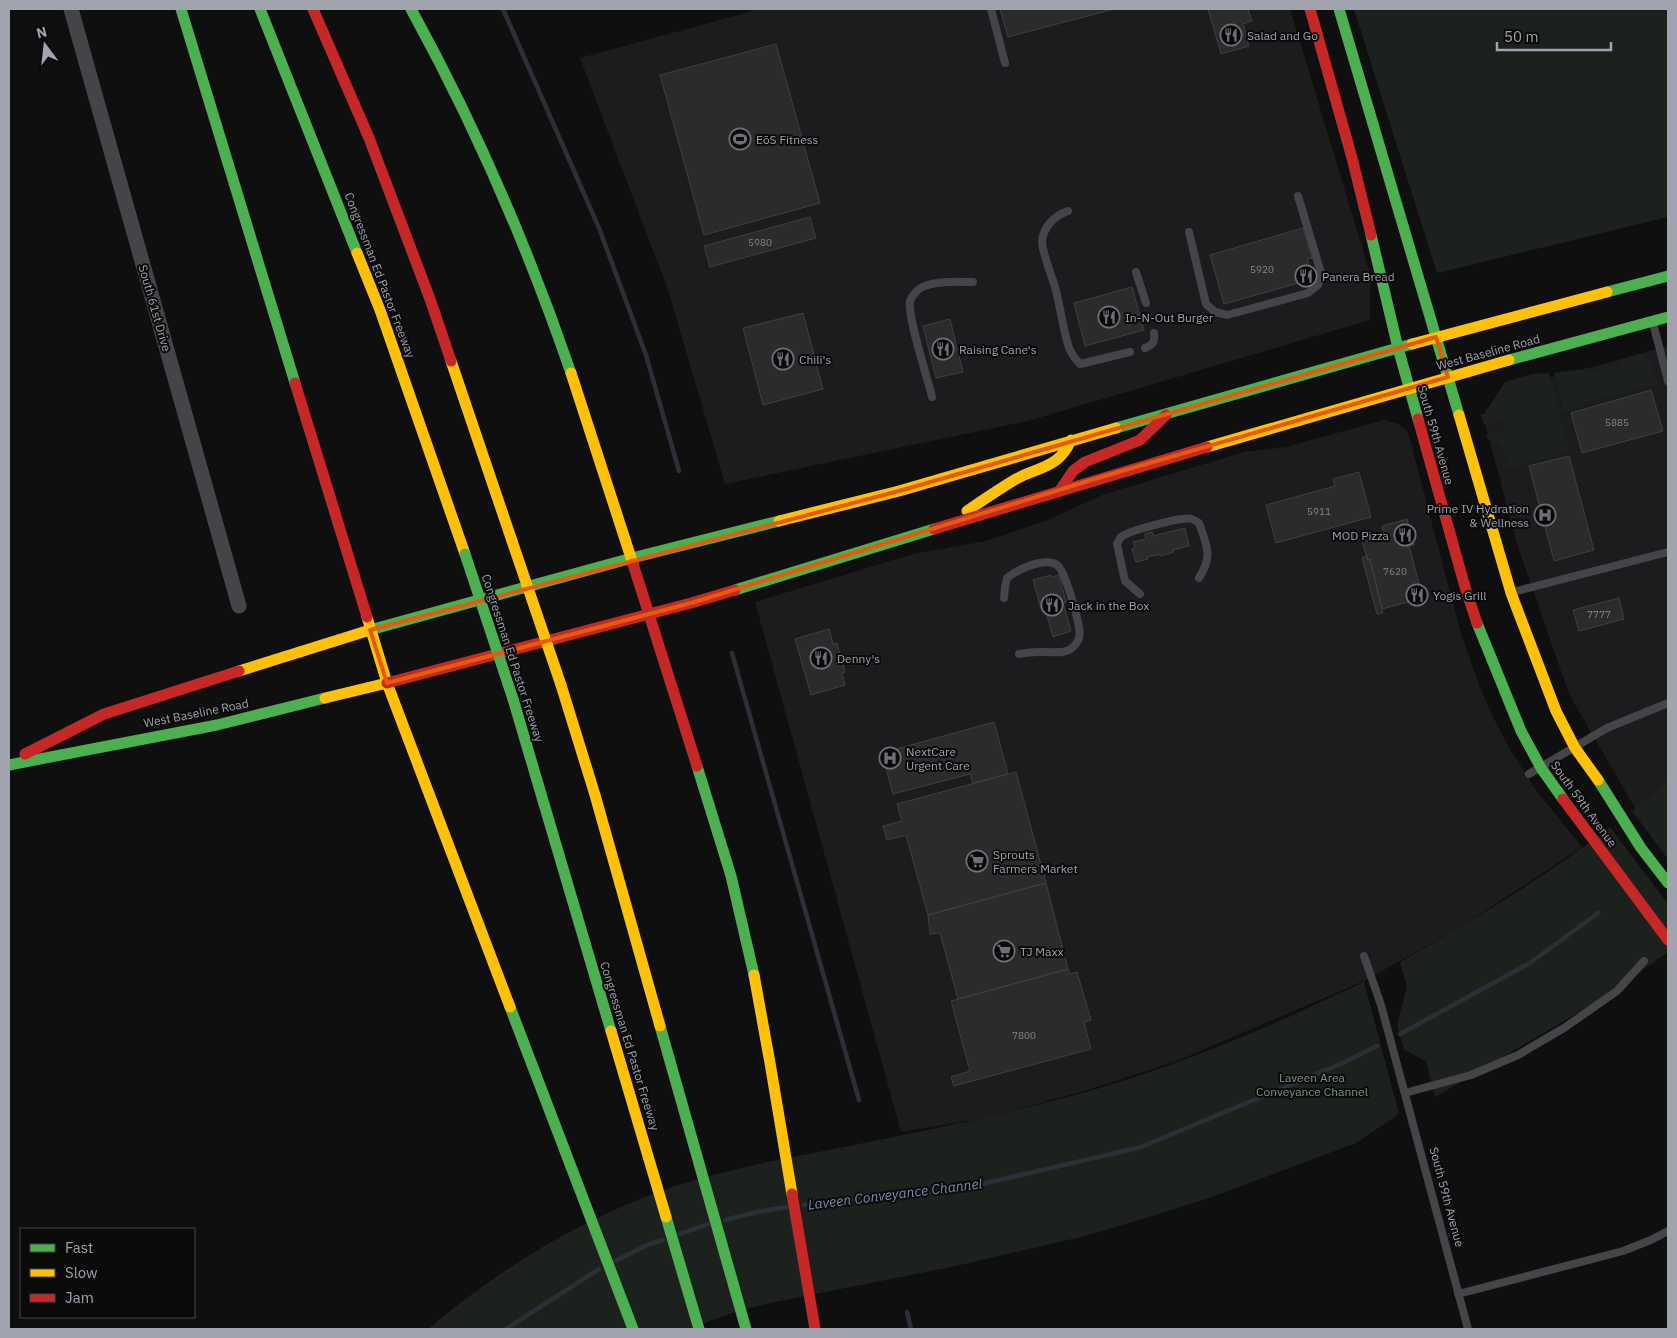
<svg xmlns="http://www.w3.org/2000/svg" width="1677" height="1338" font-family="'IBM Plex Sans',sans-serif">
  <rect width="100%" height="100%" fill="#0f0f10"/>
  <path fill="#1c1c1e" d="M760 9H1290L1370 273V320L1028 421 725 484 668 290 580 58Z
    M1668 346V788L1639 815 1569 694 1518 547 1483 416 1503 389 1581 370Z
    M1384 420 1398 424 1405 429 1409 436 1460 630 1479 685 1493 717 1510 749 1535 789 1582 847 1459 928 1364 981 1177 1061 1087 1090 991 1117 901 1132 755 602 913 554 986 541 1048 520 1102 495 1244 452 1286 447Z"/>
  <path fill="#1c211e" d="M1354 9H1668V217L1437 273Z
    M1640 354 1651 361 1658 384 1584 404 1576 410 1564 412 1554 373 1590 368 1592 372 1618 365 1617 361Z
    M1549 373 1570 452 1508 469C1504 455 1505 441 1488 440L1486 435 1504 429 1501 421 1484 425 1480 415 1484 414 1505 382 1532 374Z
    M1668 781V859L1632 811Z
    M1610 827 1668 904V952L1601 999 1435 1097 1426 1061 1404 1050 1397 1024 1407 987 1400 962C1472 921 1544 878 1610 827Z
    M1364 982 1399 1114 1356 1143 1212 1197 1149 1217 1085 1236 956 1266 775 1302 735 1312 688 1329H428C500 1268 582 1218 672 1187 728 1169 786 1158 844 1147 914 1133 984 1119 1052 1101 1116 1085 1179 1063 1239 1038 1282 1021 1323 1001 1364 982Z"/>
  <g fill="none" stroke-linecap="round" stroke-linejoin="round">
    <path stroke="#2b3037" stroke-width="4.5" d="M503 9 599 228 646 355 679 471
      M732 653 859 1100
      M1400 1034 1530 963 1598 913
      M804 1205 965 1188 1141 1147 1345 1062 1377 1046
      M725 1220 757 1212 786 1207
      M680 1234 708 1224
      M615 1261 647 1245 663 1240
      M907 1312 911 1329
      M506 1329 599 1269"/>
  </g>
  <path fill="#2b2b2c" stroke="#3f3f43" d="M1000 9H1114L1008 37Z
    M1208 9H1248L1252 21 1243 24 1249 46 1221 54Z
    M776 44 820 203 704 235 660 75Z
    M810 217 816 238 710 267 704 246Z
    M1303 228 1312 258 1307 259 1313 279 1224 304 1210 255Z
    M1132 287 1144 330 1085 346 1074 303Z
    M803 313 823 389 763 405 743 328Z
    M950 319 963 372 936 378 923 326Z
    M1651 390 1663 431 1582 453 1571 413Z
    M1569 456 1594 550 1554 561 1529 466Z
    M1359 472 1371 517 1276 543 1266 505 1335 486 1333 479Z
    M1407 519 1414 545 1409 546 1423 598 1382 609 1370 559 1368 560 1362 542 1385 535 1382 526Z
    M1185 528 1189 546 1173 550 1174 552 1160 556V554L1147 557 1148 559 1136 562 1132 549 1135 548 1133 542 1146 539 1145 534 1152 532 1153 536Z
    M1367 556 1368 560 1370 559 1383 613 1377 614 1362 558Z
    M1051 575 1052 577 1059 575 1066 602 1063 603 1071 631 1053 637 1045 608 1041 609 1033 580Z
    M1619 598 1624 619 1579 631 1573 610Z
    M829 629 833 644 837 643 845 672 842 673 845 685 811 695 795 639Z
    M994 722 1008 774 973 783 970 774 893 794 882 753Z
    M1016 772 1046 883 928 915 906 835 887 840 883 826 902 821 897 804Z
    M1046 883 1068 969 958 999 940 933 930 934 928 915Z
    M1068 969 1070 974 1077 972 1091 1020 1084 1022 1091 1049 954 1086 951 1077 970 1071 951 1001Z"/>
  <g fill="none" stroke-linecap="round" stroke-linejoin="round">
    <path stroke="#454549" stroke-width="8" d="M991 9 1005 63
      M1068 211C1054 216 1043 227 1042 242 1042 251 1052 277 1055 287 1060 305 1062 323 1067 341 1069 350 1073 357 1080 364L1130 352
      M1189 232 1206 304 1215 312 1227 315 1308 293 1318 285 1322 276 1298 196
      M1136 272 1146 303
      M1653 323 1668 381
      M1145 348C1153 345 1155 342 1154 333
      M932 397C928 379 907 316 910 301 911 298 916 291 919 289 932 280 958 282 973 282
      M1513 592 1668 552
      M1140 594 1125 581 1117 544C1117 543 1121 537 1121 537 1128 531 1183 516 1192 519 1192 519 1198 522 1199 523 1207 546 1213 556 1199 578
      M1004 598 1005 587 1007 578C1018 569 1044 557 1057 565 1065 570 1077 616 1079 627 1080 632 1080 640 1075 645 1067 656 1050 651 1038 652 1032 652 1025 653 1019 654
      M1529 774 1607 728 1668 703
      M1364 956 1381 1005 1468 1329
      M1405 1093 1471 1075 1518 1055 1564 1028 1617 991 1644 961
      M1458 1294 1623 1251 1651 1240 1668 1231"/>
    <path stroke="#454549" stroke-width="15" d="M71 9 239 606"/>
    <path stroke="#4caf50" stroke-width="11" d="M181 9 295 383
      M260 9 357 253
      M411 9C476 127 527 245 571 373
      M1339 9 1459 415
      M1371 235 1398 348 1418 419
      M1607 292 1668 276
      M1509 360 1668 317
      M1116 428 1412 344
      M735 590 934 529
      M1477 623 1521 731 1541 768 1563 799
      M370 630 632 558 779 521
      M513 699 611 1031
      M9 765 217 725 325 698
      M697 766 731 876 754 975
      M1598 780 1641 848 1668 883
      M510 1007 633 1329
      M660 1026 746 1329
      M666 1217 699 1329"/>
    <path stroke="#ffc107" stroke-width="11" d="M357 253 380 310 465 554
      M1412 344 1607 292
      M451 361 512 541
      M571 373 633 564
      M1459 415 1511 593 1556 711 1575 748 1598 780
      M1207 447 1509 360
      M967 511C983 500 999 489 1016 479 1039 467 1060 467 1071 440
      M779 521 899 491 1116 428
      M367 617 387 683 510 1007
      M239 671 370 630
      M561 685 595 795 660 1026
      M325 698 387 683
      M754 975 770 1063 792 1194
      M611 1031 666 1217"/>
    <path stroke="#c62828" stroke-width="11" d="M313 9 369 138 430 299 451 361
      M1310 9 1352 158 1371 235
      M295 383 367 617
      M1418 419 1465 587 1477 623
      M1060 490 1073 471 1085 462 1140 440 1166 415
      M934 529 1207 447
      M633 564 697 766
      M387 683 691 603 735 590
      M25 754 104 714 239 671
      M1563 799 1668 940
      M792 1194 815 1329"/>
    <path stroke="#4caf50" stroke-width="11" d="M465 554 513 699"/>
    <path stroke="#ffc107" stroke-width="11" d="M512 541 561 685"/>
  </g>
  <path fill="none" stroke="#e8590c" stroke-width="4" stroke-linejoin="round" d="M1436 337 1448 377 1101 477 691 603 387 683 370 630 899 491Z"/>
  <defs>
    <g id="restaurant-ring" transform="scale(1.125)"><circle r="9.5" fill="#0a0a0b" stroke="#6e6f77" stroke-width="1.5"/><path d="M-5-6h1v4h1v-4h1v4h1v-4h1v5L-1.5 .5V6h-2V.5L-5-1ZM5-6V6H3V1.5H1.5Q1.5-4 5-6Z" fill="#6e6f77"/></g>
    <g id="stadium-ring" transform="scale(1.125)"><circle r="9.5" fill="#0a0a0b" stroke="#6e6f77" stroke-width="1.5"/><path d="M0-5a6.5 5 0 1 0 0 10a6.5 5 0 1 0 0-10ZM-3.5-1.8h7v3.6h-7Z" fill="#6e6f77"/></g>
    <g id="hospital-ring" transform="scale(1.125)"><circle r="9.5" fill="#0a0a0b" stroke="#6e6f77" stroke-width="1.5"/><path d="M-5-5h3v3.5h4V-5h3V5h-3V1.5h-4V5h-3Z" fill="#6e6f77"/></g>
    <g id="supermarket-ring" transform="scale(1.125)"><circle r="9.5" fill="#0a0a0b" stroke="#6e6f77" stroke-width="1.5"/><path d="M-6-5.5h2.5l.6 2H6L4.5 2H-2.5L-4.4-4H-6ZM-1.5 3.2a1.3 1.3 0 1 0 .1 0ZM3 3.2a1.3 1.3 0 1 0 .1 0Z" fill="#6e6f77"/></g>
  </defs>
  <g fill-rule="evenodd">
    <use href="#restaurant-ring" x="1231" y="35"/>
    <use href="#stadium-ring" x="740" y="139"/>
    <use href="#restaurant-ring" x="1306" y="276"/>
    <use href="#restaurant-ring" x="1109" y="317"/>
    <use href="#restaurant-ring" x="943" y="349"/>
    <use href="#restaurant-ring" x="783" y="359"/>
    <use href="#hospital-ring" x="1545" y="515"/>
    <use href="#restaurant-ring" x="1405" y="535"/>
    <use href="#restaurant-ring" x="1417" y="595"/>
    <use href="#restaurant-ring" x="1052" y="605"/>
    <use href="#restaurant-ring" x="821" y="658"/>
    <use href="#hospital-ring" x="890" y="758"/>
    <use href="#supermarket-ring" x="977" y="861"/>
    <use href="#supermarket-ring" x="1004" y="951"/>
  </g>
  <g text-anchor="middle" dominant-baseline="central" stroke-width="4" stroke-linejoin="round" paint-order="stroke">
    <g font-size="10" fill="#84858e">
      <text x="760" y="242">5980</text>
      <text x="1262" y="269">5920</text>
      <text x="1617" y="422">5885</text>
      <text x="1319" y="511">5911</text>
      <text x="1395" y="571">7620</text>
      <text x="1599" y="614">7777</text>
      <text x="1024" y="1035">7800</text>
    </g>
    <g font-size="12" fill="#a1a3af" stroke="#0a0a0b" text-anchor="start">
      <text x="1247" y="35">Salad and Go</text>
      <text x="756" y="139">EōS Fitness</text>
      <text x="1322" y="276">Panera Bread</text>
      <text x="1125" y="317">In-N-Out Burger</text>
      <text x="959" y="349">Raising Cane's</text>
      <text x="799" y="359">Chili's</text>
      <text x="1529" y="508" text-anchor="end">Prime IV Hydration<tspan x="1529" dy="14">&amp; Wellness</tspan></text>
      <text x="1389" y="535" text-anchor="end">MOD Pizza</text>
      <text x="1433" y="595">Yogis Grill</text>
      <text x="1068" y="605">Jack in the Box</text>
      <text x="837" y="658">Denny's</text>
      <text x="906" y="751">NextCare<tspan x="906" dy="14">Urgent Care</tspan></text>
      <text x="993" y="854">Sprouts<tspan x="993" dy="14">Farmers Market</tspan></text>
      <text x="1020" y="951">TJ Maxx</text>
    </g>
    <g font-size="12" fill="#a1a3af" stroke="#0a0a0b">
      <text transform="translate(380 275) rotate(69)">Congressman Ed Pastor Freeway</text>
      <text transform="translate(155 308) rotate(74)">South 61st Drive</text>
      <text transform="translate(1488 352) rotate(-15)">West Baseline Road</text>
      <text transform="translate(1436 435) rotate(74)">South 59th Avenue</text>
      <text transform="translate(513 658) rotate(72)">Congressman Ed Pastor Freeway</text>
      <text transform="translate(196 713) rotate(-11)">West Baseline Road</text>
      <text transform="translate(1584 804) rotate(54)">South 59th Avenue</text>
      <text transform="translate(630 1046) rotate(73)">Congressman Ed Pastor Freeway</text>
      <text transform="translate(1447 1197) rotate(75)">South 59th Avenue</text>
    </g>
    <g font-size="12" fill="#7a9983" stroke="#0a0a0b">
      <text x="1312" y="1077">Laveen Area<tspan x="1312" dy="14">Conveyance Channel</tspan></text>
    </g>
    <g font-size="14" font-style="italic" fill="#7b89a8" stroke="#0a0a0b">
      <text transform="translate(895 1194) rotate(-7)">Laveen Conveyance Channel</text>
    </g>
  </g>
  <rect width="1677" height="1338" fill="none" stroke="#a1a3af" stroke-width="20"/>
  <rect x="20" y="1228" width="175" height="90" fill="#0a0a0b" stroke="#46474d"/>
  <rect x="30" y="1244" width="25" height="8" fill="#4caf50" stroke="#46474d"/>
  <text x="65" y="1253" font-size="15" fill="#a1a3af">Fast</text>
  <rect x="30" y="1269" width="25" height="8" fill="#ffc107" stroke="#46474d"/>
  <text x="65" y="1278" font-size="15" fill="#a1a3af">Slow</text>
  <rect x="30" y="1294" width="25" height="8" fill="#c62828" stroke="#46474d"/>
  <text x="65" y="1303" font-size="15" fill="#a1a3af">Jam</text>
  <g transform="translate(45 45) rotate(345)" stroke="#0a0a0b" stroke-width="4" paint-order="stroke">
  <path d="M0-4L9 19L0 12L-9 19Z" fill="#a1a3af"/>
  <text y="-8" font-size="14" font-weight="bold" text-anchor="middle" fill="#a1a3af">N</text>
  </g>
  <path d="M1497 42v8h114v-8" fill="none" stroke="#a1a3af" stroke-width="2.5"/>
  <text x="1504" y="42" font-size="15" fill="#a1a3af" stroke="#0a0a0b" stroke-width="4" paint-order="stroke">50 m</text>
</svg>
